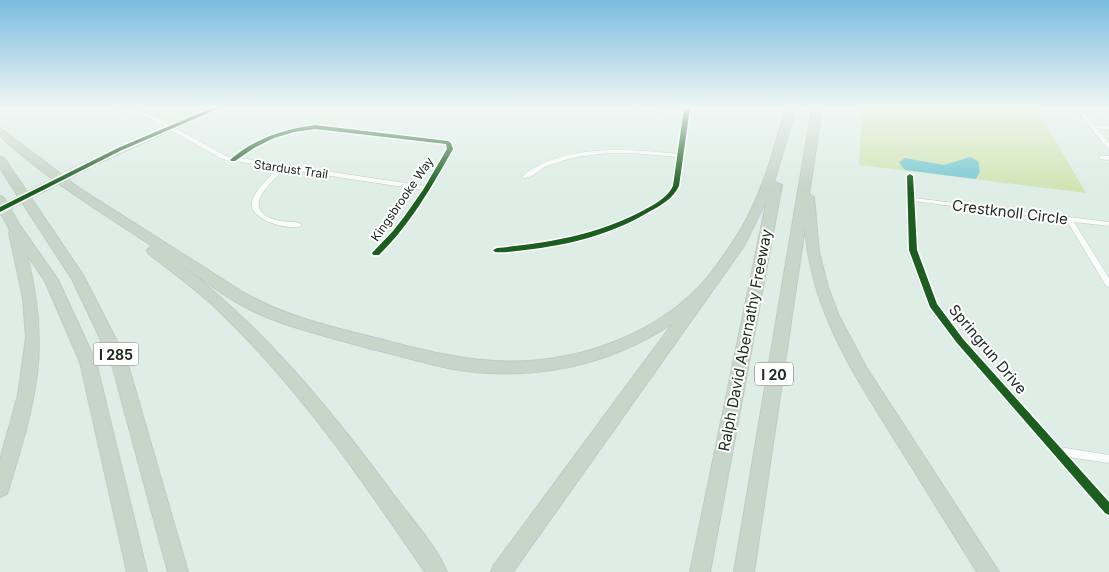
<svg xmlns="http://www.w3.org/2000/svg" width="1109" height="572" font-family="Inter,sans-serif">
  <rect width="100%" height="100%" fill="#deede6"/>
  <path fill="#d1e4b3" d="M862 108H1036L1086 193 859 165Z"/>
  <path fill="#77c8d2" d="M970 157 978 161 980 171 976 179 905 170 899 162 905 158 944 165Z"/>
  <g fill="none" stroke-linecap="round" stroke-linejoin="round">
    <g stroke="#bcc8c2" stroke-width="1">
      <path id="street" d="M105 108H118L150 114 226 156 233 158 250 146 270 136 293 129 315 125 448 141 451 143 453 149C435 180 416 212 393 240 388 245 383 252 376 255L372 253 373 251 393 231 423 190 285 169C268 185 238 211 280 221 287 222 297 221 302 225 292 232 253 221 252 206 250 193 271 176 279 168L222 159 146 116ZM315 129 446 144 447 149 425 186 239 158C262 141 287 132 315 129Z
        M634 108H654L684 111V108H690L679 186C673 199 660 206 647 213 610 235 568 245 525 250 516 251 504 253 495 252L493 250 497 248C549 243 599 235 645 209 654 204 664 199 670 191 676 183 676 167 677 157 640 153 602 150 565 160 558 162 550 165 543 168 537 172 530 179 523 178L522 177C561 143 630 149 678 154L683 114 637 110Z
        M1075 108H1081L1094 125 1109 126V130L1097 128 1109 143V149L1107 148Z
        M1101 156H1109V160L1099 159V157Z
        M910 174 913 176 914 198 1109 222V226L1074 222 1109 278V287L1106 286 1067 221 914 201 917 250 937 304 963 339 1059 447 1109 455V463L1068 457 1109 502V515L1105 513 957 343 930 307 909 250 907 176Z"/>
    </g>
    <g stroke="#bcc8c2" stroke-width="2">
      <path id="secondary" d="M211 108H220L92 166H89L85 164Z"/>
    </g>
    <g stroke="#c2cac7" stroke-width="2">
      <path id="highway" d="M786 108H796L774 182 782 185 710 572H690L767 199 744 246 513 572H491L494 565 673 323C608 367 530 382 453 369 426 364 399 355 372 349 333 338 293 329 257 313 229 300 205 281 180 264 264 328 331 410 393 494 410 517 436 546 447 572H425C363 481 301 390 221 313 199 291 173 273 148 253L147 250 152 246C100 211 46 179 0 136V128L79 188 241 291C286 318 337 328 387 341 423 350 458 359 495 361 567 365 648 340 699 287 712 274 723 256 733 242 760 202 773 154 786 108Z
        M812 108H822L809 194 814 197 819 252 828 287 839 316 866 367 999 572H977C950 528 922 484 895 440 852 371 811 310 805 227L754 572H734Z
        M0 157 4 158 83 275 127 361 188 572H168L111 361 72 279 0 168Z
        M0 196 4 198 19 224 58 280 96 362 147 572H127L80 362 45 281 27 255C51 348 36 399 9 488L7 494 0 497V460L18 395 26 338 23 298 9 233 10 230 0 212Z"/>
    </g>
    <use href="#street" fill="#fafcfb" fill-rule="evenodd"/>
    <use href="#secondary" fill="#ebf0ec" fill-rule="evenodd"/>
    <use href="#highway" fill="#c8d5c9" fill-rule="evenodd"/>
    <g stroke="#bcc8c2" stroke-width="9" stroke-linecap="butt">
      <path id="secondary-bridge" d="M0 210 89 164"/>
    </g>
    <use href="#secondary-bridge" stroke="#ebf0ec" stroke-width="8"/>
    <g stroke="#fff" stroke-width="3">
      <path id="cycleway" d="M212 108H220L122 150 0 212V207L118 148Z
        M684 108H690L679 186C673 199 660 206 647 213 610 235 568 245 525 250 516 251 504 253 495 252L493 250 497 248C548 243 598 235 644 210 655 204 667 198 673 186Z
        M315 125 448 141 451 143 453 149C432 186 410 225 379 255H373L372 253 393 231 404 217 423 190 447 149 446 144 315 129 294 132 274 138 254 148 235 161H231L230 160C253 139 285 129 315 125Z
        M910 174 913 176 917 250 937 304 963 339 1109 502V515L1105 513 957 343 930 307 909 250 907 176Z"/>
    </g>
    <use href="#cycleway" fill="#1b5e20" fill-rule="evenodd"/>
  </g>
  <linearGradient id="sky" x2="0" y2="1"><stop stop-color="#7bbcdf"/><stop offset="0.57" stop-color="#f0f7f4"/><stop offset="1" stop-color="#f0f7f4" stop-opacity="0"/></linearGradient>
  <rect width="1109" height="188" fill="url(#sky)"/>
  <g text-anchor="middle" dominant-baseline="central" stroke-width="4" stroke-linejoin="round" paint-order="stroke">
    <g font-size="12" fill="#212b26" stroke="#fff">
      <text transform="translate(291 169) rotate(8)">Stardust Trail</text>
      <text transform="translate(402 199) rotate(-55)">Kingsbrooke Way</text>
    </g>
    <g fill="#fff" stroke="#646b67" stroke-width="1">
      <rect x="93.5" y="342.5" width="45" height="23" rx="4"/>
      <rect x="755" y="362.5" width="38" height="23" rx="4"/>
    </g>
    <g font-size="14" font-weight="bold" fill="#212b26">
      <text x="116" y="354">I 285</text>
      <text x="774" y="374">I 20</text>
    </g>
    <g font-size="15" fill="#212b26" stroke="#fff">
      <text transform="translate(1010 212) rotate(7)">Crestknoll Circle</text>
      <text transform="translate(745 340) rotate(-79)">Ralph David Abernathy Freeway</text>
      <text transform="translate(988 349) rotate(50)">Springrun Drive</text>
    </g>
  </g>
</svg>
